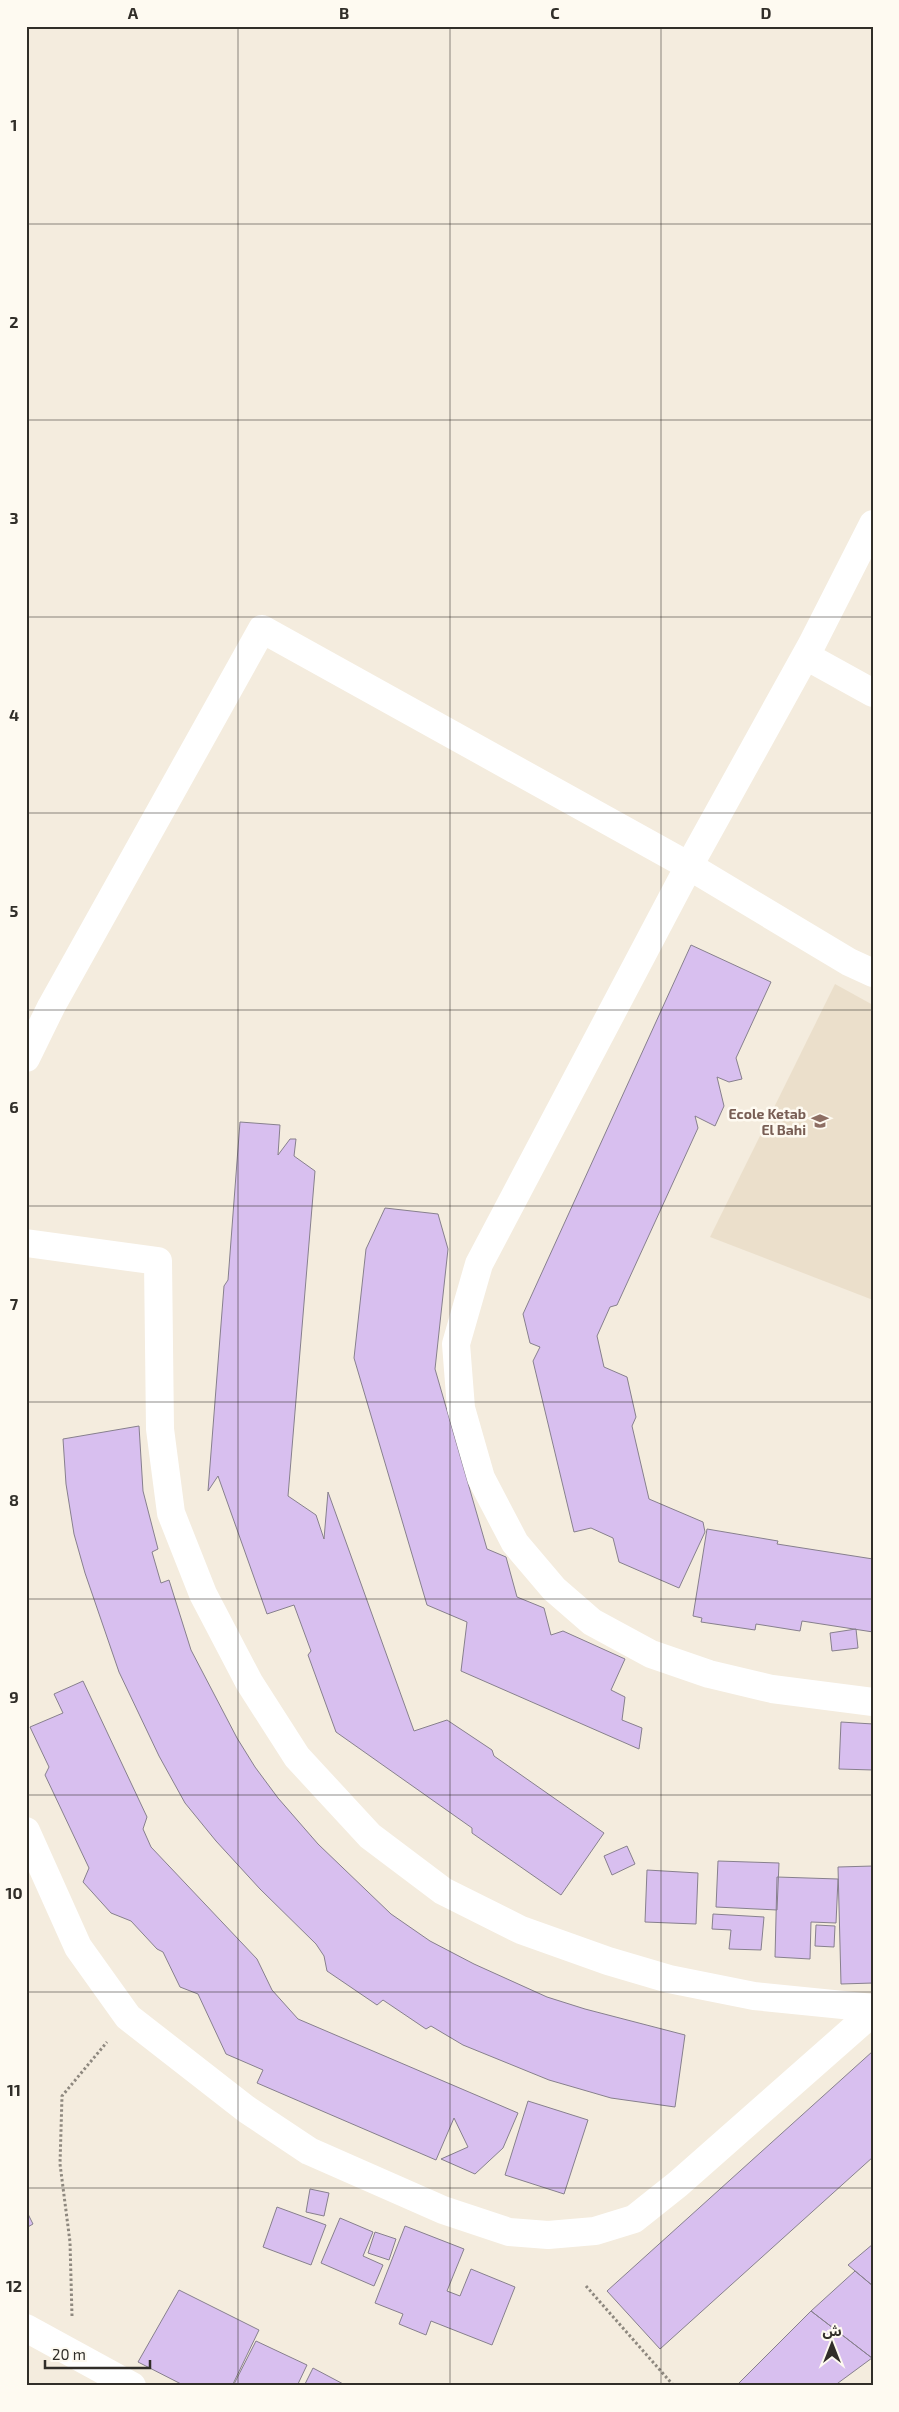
<svg xmlns="http://www.w3.org/2000/svg" width="899" height="2412" font-family="'Exo 2','Noto Sans Arabic',sans-serif">
  <rect width="100%" height="100%" fill="#f4ecde"/>
  <path fill="#ebdfcb" d="M835 984 873 1005V1300L710 1237Z"/>
  <path fill="#d8bfef" stroke="#87808d" d="M691 945 771 982 736 1058 742 1079 729 1082 717 1077 724 1106 715 1126 695 1116 698 1128 617 1305 610 1307 597 1336 604 1367 627 1377 636 1417 632 1426 649 1499 703 1522 705 1532 679 1588 619 1562 613 1538 591 1528 574 1532 533 1361 540 1347 530 1343 523 1314Z
    M240 1122 280 1125 278 1155 290 1139H296L294 1156 315 1171 288 1496 316 1515 324 1539 328 1492 414 1731 447 1720 492 1750 494 1756 604 1833 561 1895 472 1833V1828L336 1732 308 1655 311 1651 294 1605 267 1614 218 1476 208 1491 224 1286 228 1280Z
    M385 1208 438 1214 448 1249 435 1369 487 1549 506 1557 517 1597 544 1608 551 1635 563 1631 625 1659 611 1690 625 1697 622 1720 642 1728 639 1749 461 1671 467 1622 427 1605 354 1358 366 1249Z
    M139 1426 143 1491 158 1549 152 1552 161 1583 169 1580 191 1650 237 1738 255 1767 278 1798 318 1844 391 1914 430 1941 474 1964 547 1997 585 2009 685 2035 675 2107 611 2098 549 2080 463 2045 431 2026 426 2029 383 2000 377 2005 327 1971 324 1956 316 1944 260 1889 216 1841 185 1803 159 1756 119 1672 85 1573 74 1534 66 1484 63 1439Z
    M707 1529 778 1541 777 1544 873 1559V1632L802 1621 800 1631 756 1624 755 1630 701 1622 702 1618 693 1616Z
    M856 1629 858 1648 832 1651 830 1633Z
    M83 1681 147 1817 143 1829 151 1847 257 1959 272 1990 298 2019 518 2113 503 2148 475 2174 441 2159 468 2147 454 2118 436 2160 257 2083 263 2070 226 2054 198 1994 180 1987 163 1952 157 1949 131 1921 111 1913 83 1882 89 1868 45 1775 49 1767 30 1727 63 1713 54 1694Z
    M841 1722 873 1724V1770L839 1769Z
    M627 1846 635 1864 612 1875 604 1856Z
    M718 1861 779 1863 777 1910 716 1907Z
    M873 1866V1983L841 1984 838 1867Z
    M647 1870 698 1873 696 1924 645 1922Z
    M777 1877 838 1879 836 1923 811 1922 810 1959 775 1957Z
    M713 1914 764 1917 761 1950 729 1949 731 1930 712 1929Z
    M816 1925 835 1926 834 1947 815 1946Z
    M873 2051V2157L660 2349 607 2291Z
    M528 2101 588 2120 564 2194 505 2175Z
    M310 2189 329 2193 324 2216 306 2212Z
    M277 2207 326 2225 311 2265 263 2247Z
    M26 2210 33 2224 26 2228Z
    M340 2218 373 2232 363 2256 383 2265 374 2286 321 2263Z
    M405 2226 464 2249 447 2291 460 2296 471 2269 515 2287 492 2345 431 2321 426 2335 399 2324 403 2314 375 2303Z
    M375 2232 396 2239 389 2260 368 2253Z
    M873 2244V2286L848 2265Z
    M855 2271 873 2286 872 2358 811 2311Z
    M179 2290 259 2330 232 2386H185L138 2362Z
    M811 2311 872 2358 834 2386H736Z
    M256 2341 307 2365 297 2386H233Z
    M313 2368 347 2386H304Z"/>
  <g fill="none" stroke-linecap="round" stroke-linejoin="round">
    <path stroke="#8e887f" stroke-width="3" stroke-dasharray="2.5 2.5" stroke-linecap="butt" d="M586 2286 674 2386
      M72 2316 70 2242 60 2164 62 2096 107 2042"/>
    <path stroke="#fff" stroke-width="28" d="M873 524 812 644 689 866 479 1264 456 1344 461 1408 481 1478 515 1543 554 1589 592 1622 651 1654 709 1674 772 1689 873 1702
      M806 656 873 693
      M26 1058 51 1007 262 629 689 866 849 962 873 973
      M26 1243 158 1261 160 1429 171 1513 203 1594 249 1682 297 1757 370 1836 443 1891 521 1930 608 1961 669 1979 754 1996 873 2008
      M26 1831 78 1947 128 2017 246 2109 309 2151 443 2210 509 2232 548 2235 595 2231 634 2219 678 2184 873 2012
      M26 2328 132 2386"/>
  </g>
  <path fill="none" stroke="#312e29" stroke-width="1" stroke-opacity="0.55" d="M238 26V2386M450 26V2386M661 26V2386M26 224H873M26 420H873M26 617H873M26 813H873M26 1010H873M26 1206H873M26 1402H873M26 1599H873M26 1795H873M26 1992H873M26 2188H873"/>
  <defs>
    <g id="school-bare" transform="scale(1.35)"><path d="M0-5L7-2L0 1L-7-2ZM-4 1L0 2.5L4 1V4Q0 6-4 4Z" fill="#8d6e63" stroke="#fefaf1" stroke-width="2.5" paint-order="stroke"/></g>
  </defs>
  <g fill-rule="evenodd">
    <use href="#school-bare" x="820" y="1121"/>
  </g>
  <g text-anchor="middle" dominant-baseline="central" stroke-width="5" stroke-linejoin="round" paint-order="stroke">
    <g font-size="14" font-weight="bold" fill="#785e54" stroke="#fefaf1" text-anchor="end">
      <text x="806" y="1113">Ecole Ketab<tspan x="806" dy="16">El Bahi</tspan></text>
    </g>
  </g>
  <rect width="899" height="2412" fill="none" stroke="#fefaf1" stroke-width="55"/>
  <g transform="translate(832 2344)" stroke="#fefaf1" stroke-width="4" paint-order="stroke">
  <path d="M0-4L9 19L0 12L-9 19Z" fill="#312e29"/>
  <text y="-8" font-size="14" font-weight="bold" text-anchor="middle" fill="#312e29">ش</text>
  </g>
  <path d="M45 2360v8h105v-8" fill="none" stroke="#312e29" stroke-width="2.5"/>
  <text x="52" y="2360" font-size="15" fill="#312e29" stroke="#fefaf1" stroke-width="4" paint-order="stroke">20 m</text>
  <rect x="28" y="28" width="844" height="2356" fill="none" stroke="#312e29" stroke-width="2"/>
  <g font-size="16" text-anchor="middle" font-weight="bold" fill="#312e29">
    <text x="133" y="19">A</text>
    <text x="344" y="19">B</text>
    <text x="555" y="19">C</text>
    <text x="766" y="19">D</text>
    <text x="14" y="131">1</text>
    <text x="14" y="328">2</text>
    <text x="14" y="524">3</text>
    <text x="14" y="721">4</text>
    <text x="14" y="917">5</text>
    <text x="14" y="1113">6</text>
    <text x="14" y="1310">7</text>
    <text x="14" y="1506">8</text>
    <text x="14" y="1703">9</text>
    <text x="14" y="1899">10</text>
    <text x="14" y="2096">11</text>
    <text x="14" y="2292">12</text>
  </g>
</svg>
